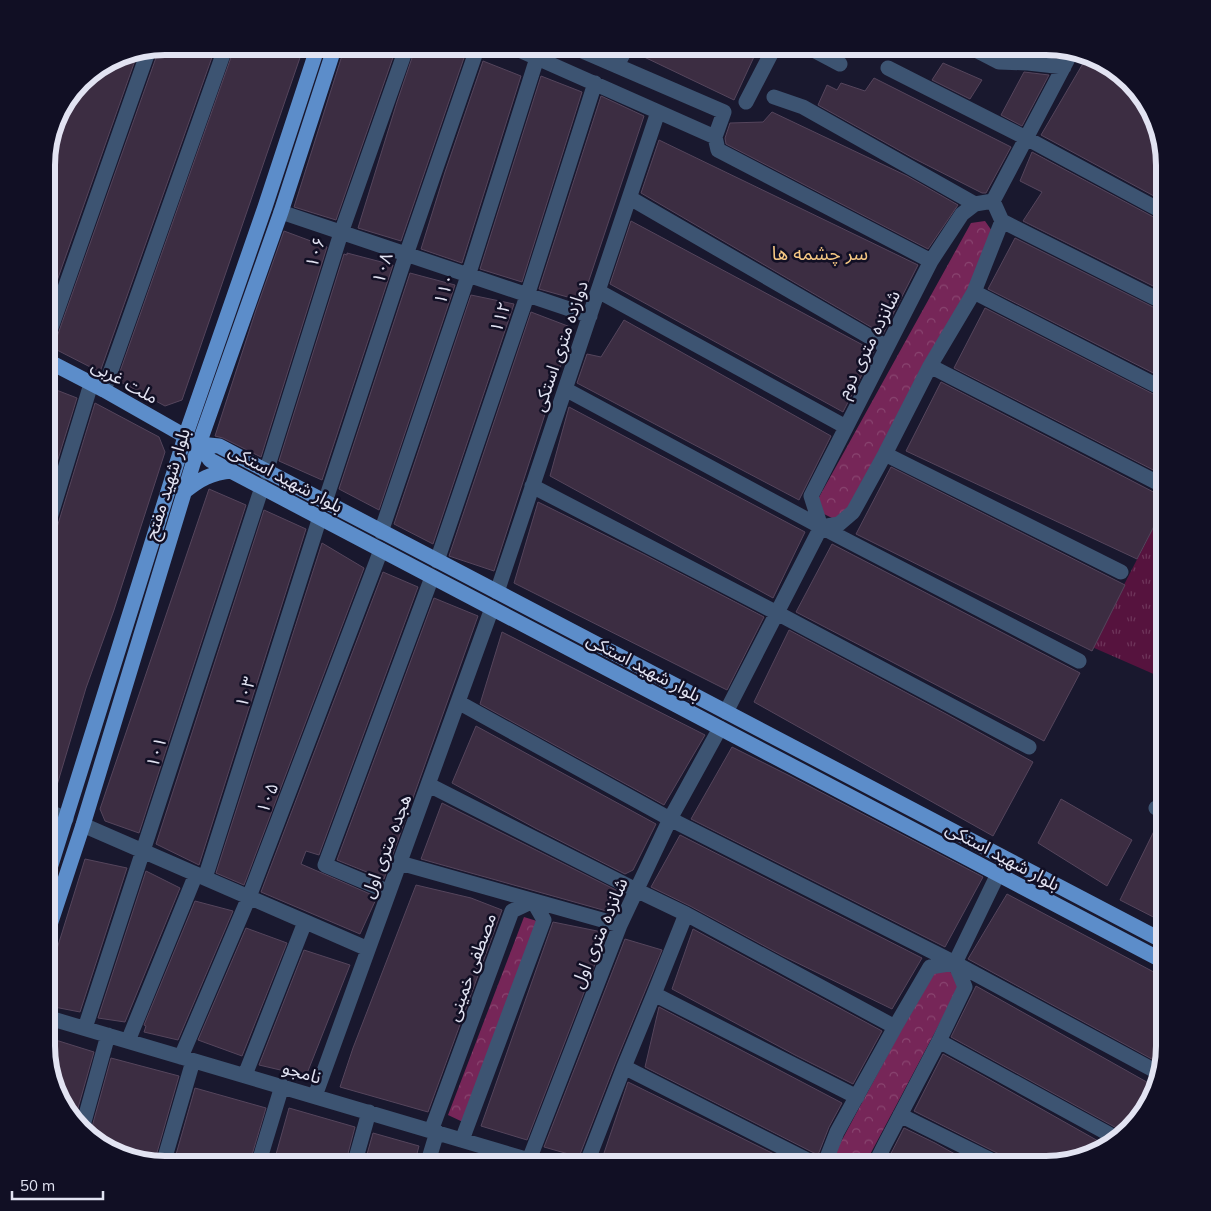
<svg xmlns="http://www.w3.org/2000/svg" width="1211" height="1211" font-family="Mulish,'Noto Sans Arabic',sans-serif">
  <defs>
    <pattern id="forest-crowns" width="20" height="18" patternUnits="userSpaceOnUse" patternTransform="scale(1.25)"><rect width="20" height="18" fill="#762658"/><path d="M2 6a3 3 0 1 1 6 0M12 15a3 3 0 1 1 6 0" fill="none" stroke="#894570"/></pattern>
    <pattern id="park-tufts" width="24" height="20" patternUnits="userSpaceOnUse" patternTransform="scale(1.25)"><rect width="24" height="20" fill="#56133e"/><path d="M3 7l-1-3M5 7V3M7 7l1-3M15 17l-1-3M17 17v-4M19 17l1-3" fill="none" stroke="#6e355a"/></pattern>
  </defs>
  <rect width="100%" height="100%" fill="#19182e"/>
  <path fill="url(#forest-crowns)" d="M985 221 999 241 843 520 834 519 822 513 818 499 971 223Z
    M524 917 540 922 465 1123 448 1115Z
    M946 968 957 978 959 987 865 1164 863 1165H837L835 1153 932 972Z"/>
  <path fill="url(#park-tufts)" d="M1165 505V679L1092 647Z"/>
  <path fill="#3c2d42" stroke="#55455c" d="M165 46H216L100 372 53 348 158 52V48Z
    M235 46H304L182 400 165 406 117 380Z
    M345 46H397L336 220 294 207Z
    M416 46H452L466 52 401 241 358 228 397 102Z
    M646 46H759L734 100 642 56Z
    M827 46H859L846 57Z
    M138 52 46 312 47 165 70 97 87 76 120 55Z
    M1085 60 1140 95 1156 120 1165 165V202L1041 135Z
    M483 61 521 76 462 263 421 249 445 172Z
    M943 63 982 80 970 99 932 80Z
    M1024 72 1049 75 1022 126 1001 115Z
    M541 76 582 92 522 282 480 269Z
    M874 78 1011 147 986 193H982L913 158 818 105 827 85 837 90 841 83 865 91Z
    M601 96 644 116 582 301 539 289Z
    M772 112 907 176 958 205 928 249 726 144 725 138 730 123 763 122Z
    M659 140 918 265 883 334 641 193Z
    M1032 152 1161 221 1165 222V292L1023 221 1042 192 1020 181Z
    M631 221 874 351 843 412 610 284Z
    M284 231 327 247 261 457 223 438 215 436 256 310Z
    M1015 238 1161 311 1165 312V379L988 289Z
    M347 253 393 265 322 480 279 461 344 254 347 255Z
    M410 273 455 285 379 510 339 489Z
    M471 295 514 304 433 544 394 524Z
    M985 308 1161 398 1165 399V476L954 368Z
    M531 312 573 328 494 571 449 556Z
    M624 320 831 436 799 500 577 383 587 354 601 357Z
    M941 382 1165 498V505L1137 559 906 451Z
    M46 386 77 398 46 498Z
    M95 403 159 437 165 452 114 610 86 688 52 802 46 801V540L52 538 55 534Z
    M569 407 805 532 773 598 550 476Z
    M891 467 1125 585 1092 651 856 534Z
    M209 489 246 505 139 833 105 821 100 809Z
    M538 502 645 555 764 617 727 690 514 583Z
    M264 510 306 529 199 865 156 844Z
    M322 543 364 568 244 885 216 873Z
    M832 544 1080 673 1044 741 796 612Z
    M383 572 418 587 319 855 306 851 301 864 377 897 360 934 261 892Z
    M434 598 478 616 384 879 337 860Z
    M789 630 948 715 1033 762 993 836 754 702Z
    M502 632 705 735 664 805 480 704Z
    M476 726 656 824 633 870 625 874 535 828 452 783Z
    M732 747 790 776 983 877 945 947 691 819Z
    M1061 799 1132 840 1107 886 1038 843Z
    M442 803 620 892 610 912 421 859Z
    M1156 827 1165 831V923L1120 900Z
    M680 835 922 958 892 1009 783 956 690 906 651 887Z
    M85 859 127 868 80 1012 49 1006 46 1001V984Z
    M146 871 180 888 125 1022 98 1018Z
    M416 885 471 898 502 910 428 1112 340 1087 353 1048Z
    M1007 894 1165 978V1046L1161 1064 968 959Z
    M195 901 233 911 178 1040 144 1032 146 1026 144 1025Z
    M553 922 607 933 527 1140 481 1126Z
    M246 928 287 943 242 1056 198 1040Z
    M693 929 882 1031 853 1084 795 1055 672 989Z
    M625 939 662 950 615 1064 579 1157 544 1147Z
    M304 950 350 965 306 1076 259 1065Z
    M976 986 1152 1085 1132 1124 1126 1134 1122 1131 951 1037Z
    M659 1007 842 1103 829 1127 818 1155 645 1067Z
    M46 1037 94 1052 74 1122 55 1091 46 1046Z
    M943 1054 983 1076 1107 1146 1091 1156 1046 1165H1015L1010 1162 1005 1157 914 1111Z
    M111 1058 179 1076 154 1163 119 1156 90 1134Z
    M628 1082 770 1152 796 1165H600Z
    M195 1088 266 1108 249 1165H173Z
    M289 1108 355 1127 345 1165H273Z
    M904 1128 935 1143 975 1165H885Z
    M373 1133 419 1146 414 1165H364Z"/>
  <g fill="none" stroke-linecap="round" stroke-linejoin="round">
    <path stroke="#3d5472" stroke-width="15" d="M510 46 715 137 724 112 571 46
      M806 46 840 64
      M968 46 999 62 1028 63 1064 67
      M617 66 627 46
      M888 68 1026 138 1165 213
      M774 97 803 107 975 204
      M746 102 775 46
      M715 137 718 150 931 261
      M630 198 887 347
      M993 201 1072 51
      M281 212 590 316
      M1002 221 1165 303
      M598 291 846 427
      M974 292 1165 390
      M46 342 149 49
      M930 366 1160 484
      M565 389 821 527 1079 661
      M104 390 226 46
      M885 454 1121 572
      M266 472 341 233 407 46
      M532 486 777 613 1029 747
      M325 502 406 255 478 46
      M821 527 839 524 853 512 885 454 930 366 974 292 1002 221 993 201
      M46 531 91 384
      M381 532 468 276 537 58
      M437 561 527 296 595 83
      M497 592 658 112
      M458 702 670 819 955 963 1159 1073
      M726 712 821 527 811 496 931 261 962 214 975 204 993 201
      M429 785 636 890 686 914 895 1027
      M1156 808 1165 812
      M46 810 66 819
      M83 825 368 949
      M400 863 620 925
      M205 878 320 517
      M389 892 325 865 432 577
      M654 994 857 1097
      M46 1017 546 1165
      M85 1028 262 487
      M128 1041 196 874
      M939 1041 1118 1139
      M181 1057 249 897 381 550
      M624 1067 817 1165
      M245 1075 305 922
      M315 1096 492 608
      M900 1115 1001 1165
      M82 1129 108 1035
      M431 1131 512 911 533 901 544 920 462 1140
      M529 1160 620 925 670 819 720 728
      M163 1164 193 1061
      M258 1165 282 1086
      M354 1165 369 1112
      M427 1165 437 1132
      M586 1165 624 1067 654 994 686 914
      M833 1165 828 1155 837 1132 895 1027 930 967 955 963
      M872 1165 877 1160 885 1144 939 1041 965 987 955 963 998 874"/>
    <path stroke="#5c8dca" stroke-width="15" d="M46 360 104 390 199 444 219 446 1165 942
      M199 444 210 460 1165 962
      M184 492C200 479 211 473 232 471
      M46 881 185 437 265 207 318 46
      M46 937 83 825 199 444 281 212 335 46"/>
  </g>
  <g text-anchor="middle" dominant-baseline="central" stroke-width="5" stroke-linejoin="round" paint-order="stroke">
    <g font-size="18" fill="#e2e3f2" stroke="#110f24">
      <text transform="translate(315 252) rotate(-73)">۱۰۶</text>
      <text transform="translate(382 268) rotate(-72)">۱۰۸</text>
      <text transform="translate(444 289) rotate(-71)">۱۱۰</text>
      <text transform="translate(500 317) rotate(-71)">۱۱۲</text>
      <text transform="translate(868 344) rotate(-63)">شانزده متری دوم</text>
      <text transform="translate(560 346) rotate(-71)">دوازده متری استکی</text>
      <text transform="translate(125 381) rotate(29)">ملت غربی</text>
      <text transform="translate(286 478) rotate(28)">بلوار شهید استکی</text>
      <text transform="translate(167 484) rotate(-73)">بلوار شهید مفتح</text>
      <text transform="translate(644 667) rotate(28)">بلوار شهید استکی</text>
      <text transform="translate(245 692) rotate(-72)">۱۰۳</text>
      <text transform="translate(156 752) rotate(-72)">۱۰۱</text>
      <text transform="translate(267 798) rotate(-69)">۱۰۵</text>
      <text transform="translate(386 846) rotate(-69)">هجده متری اول</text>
      <text transform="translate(1003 856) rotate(28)">بلوار شهید استکی</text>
      <text transform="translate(599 933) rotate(-67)">شانزده متری اول</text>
      <text transform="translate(471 967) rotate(-70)">مصطفی خمینی</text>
      <text transform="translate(302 1072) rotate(17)">نامجو</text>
    </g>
    <g font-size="19" fill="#f6c884" stroke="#110f24">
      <text x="820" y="253">سر چشمه ها</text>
    </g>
  </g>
  <path d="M0 0H1211V1211H0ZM165 55H1046A110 110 0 0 1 1156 165V1046A110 110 0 0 1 1046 1156H165A110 110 0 0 1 55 1046V165A110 110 0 0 1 165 55Z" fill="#110f24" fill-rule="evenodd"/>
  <path fill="none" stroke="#e2e3f2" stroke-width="6" d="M165 55H1046A110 110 0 0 1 1156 165V1046A110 110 0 0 1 1046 1156H165A110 110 0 0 1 55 1046V165A110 110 0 0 1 165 55Z"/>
  <path d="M12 1191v8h91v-8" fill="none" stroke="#e2e3f2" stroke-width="2.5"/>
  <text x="20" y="1191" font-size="15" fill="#e2e3f2" stroke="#110f24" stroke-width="4" paint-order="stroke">50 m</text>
</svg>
